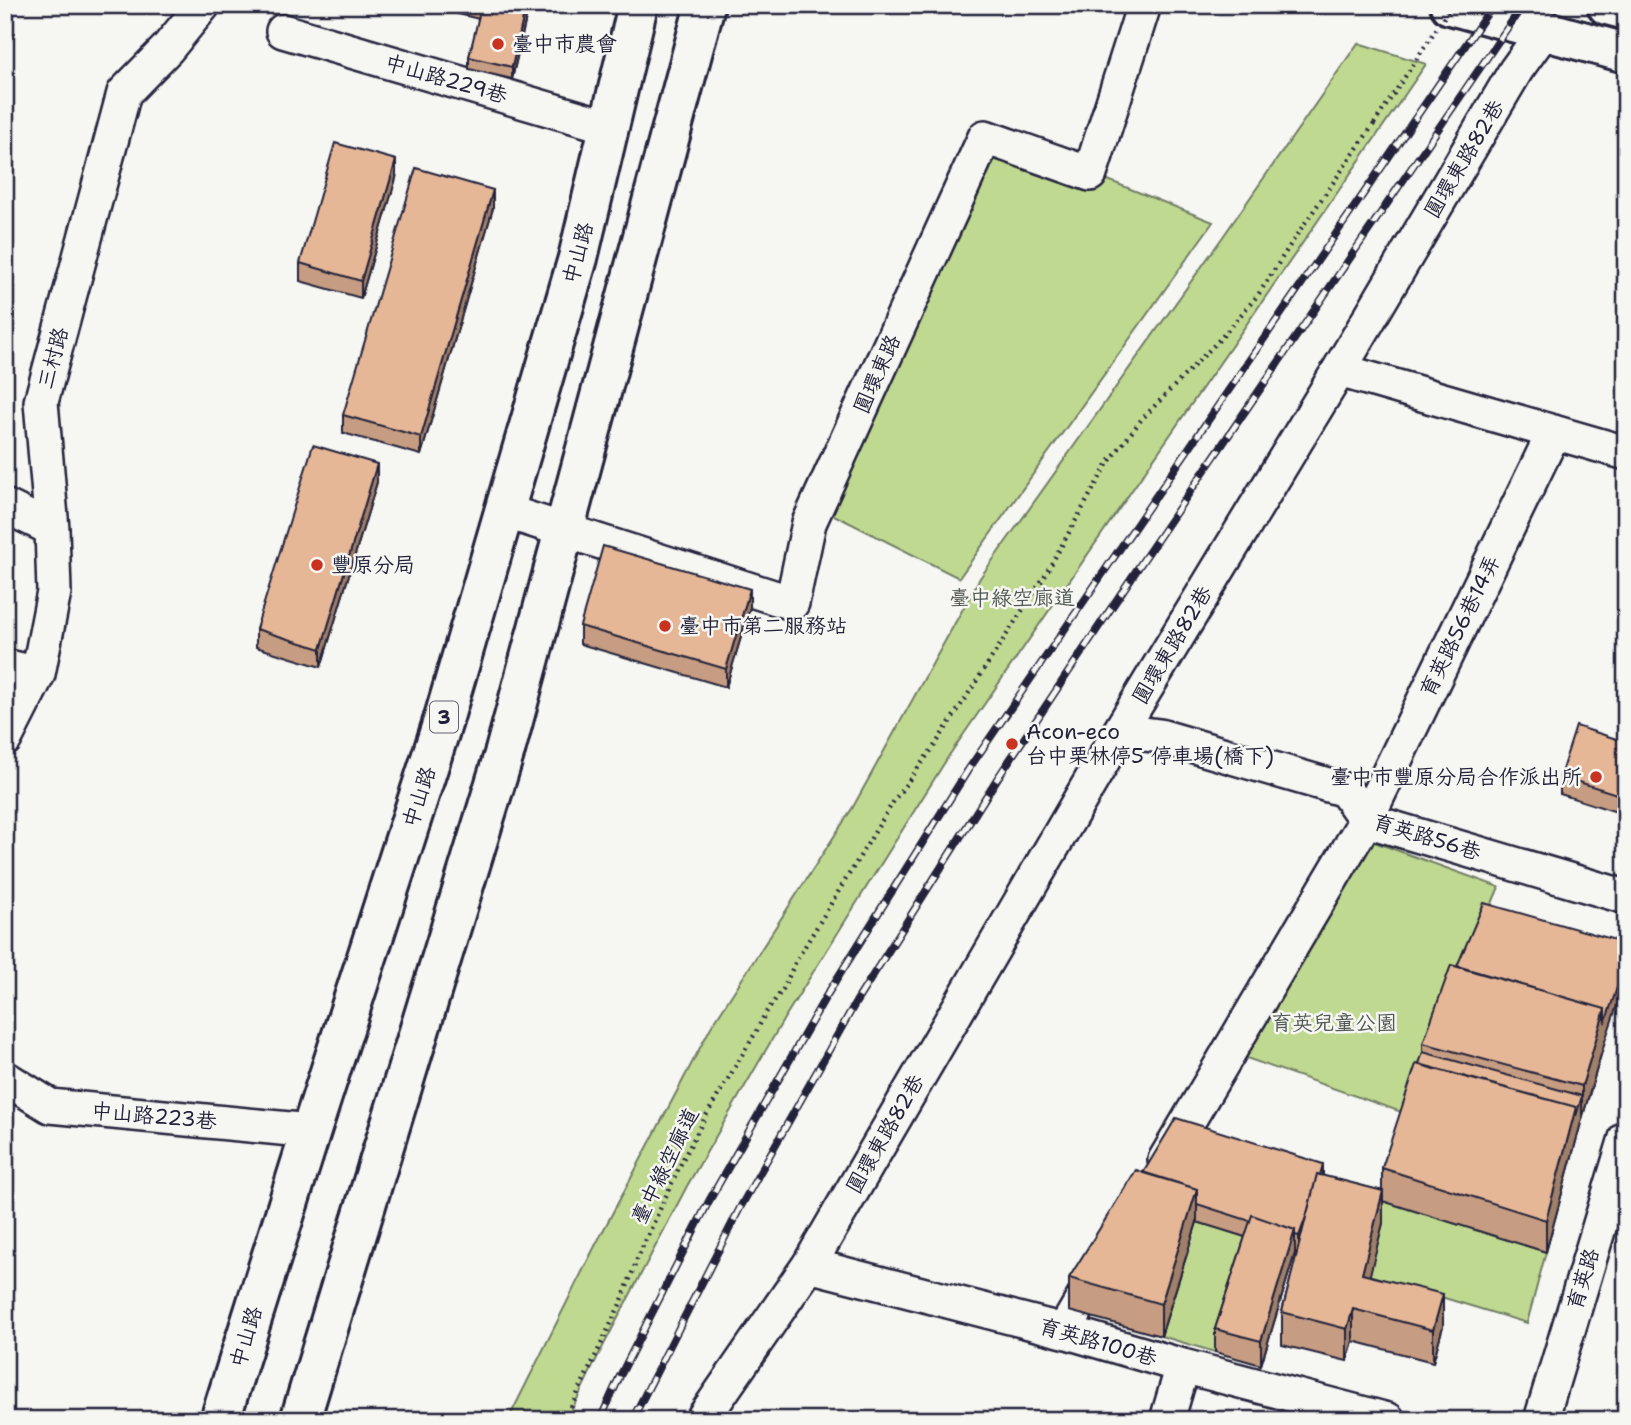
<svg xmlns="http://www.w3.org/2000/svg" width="1631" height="1425" font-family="'Shantell Sans','LXGW WenKai TC',sans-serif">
  <rect width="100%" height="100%" fill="#f6f6f2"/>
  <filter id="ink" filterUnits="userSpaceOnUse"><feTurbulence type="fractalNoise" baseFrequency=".0143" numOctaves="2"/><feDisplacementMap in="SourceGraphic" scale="14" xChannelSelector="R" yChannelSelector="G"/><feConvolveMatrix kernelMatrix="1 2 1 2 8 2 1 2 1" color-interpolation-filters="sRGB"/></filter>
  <g filter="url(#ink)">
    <path fill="#c0d990" stroke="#717e66" stroke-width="2" d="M1358 43 1426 64 950 754 785 1017 687 1186 598 1356 567 1420H508L594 1248 711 1027 853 807 980 578 1222 238Z
      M975 127 1213 222 959 578 818 507Z
      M1363 838 1499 887 1451 997 1410 1115 1232 1053Z
      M1382 1201 1546 1252 1527 1323 1299 1254Z
      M1197 1222 1252 1238 1215 1352 1161 1336Z"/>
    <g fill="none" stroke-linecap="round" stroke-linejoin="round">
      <g stroke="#22223b" stroke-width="38">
        <path id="minor" d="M283 31 610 127
          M1339 370 1626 453
          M5 506 52 529
          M504 511 792 603 809 523 985 137 1090 174 1144 5
          M5 666 38 674
          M1120 731 1160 736 1345 790 1366 820 1626 897
          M5 739 38 674 54 592 52 529 41 402 124 93 167 49 203 5
          M5 1078 50 1106 311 1131
          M1165 1160 1366 820 1554 432
          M809 1265 1064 1331 1183 1366 1388 1420
          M1064 1331 1098 1273
          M702 1420 809 1265 1120 731 1339 370 1516 70 1544 31
          M1167 1420 1183 1366
          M1541 1420 1626 1138"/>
      </g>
      <g stroke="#22223b" stroke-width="44">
        <path id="major" d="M1450 5 1626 53
          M1607 5 1626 10
          M220 1420 311 1131 443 721 578 258 638 5
          M300 1420 505 751 705 5"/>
      </g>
      <path stroke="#22223b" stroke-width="4.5" stroke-dasharray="2 5" stroke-linecap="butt" d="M565 1420 622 1300 638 1257 683 1159 707 1114 756 1032 765 1014 783 989 796 961 895 799 935 745 1044 577 1108 463 1141 420 1221 338 1258 295 1298 233 1374 124"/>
      <use href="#minor" stroke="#f6f6f2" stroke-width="33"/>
      <use href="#major" stroke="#f6f6f2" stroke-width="38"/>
      <g stroke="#22223b" stroke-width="8">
        <path id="rail" d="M600 1420 620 1376 709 1201 825 998 968 770 1493 5
          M632 1420 741 1206 856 1002 997 779 1144 559 1523 5"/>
      </g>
      <use href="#rail" stroke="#f6f6f2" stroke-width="5" stroke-dasharray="16" stroke-linecap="butt"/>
      <path stroke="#22223b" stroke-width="4.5" stroke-dasharray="2 5" stroke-linecap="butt" d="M1374 124 1452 5"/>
    </g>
    <path fill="#c69d82" stroke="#22223b" stroke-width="2" d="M421 5H529L512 79 469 69V57L479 19Z
      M396 178 361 298 300 281V263Z
      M493 208 421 455 343 433V415Z
      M377 482 321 667 256 647V629Z
      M750 607 726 687 580 644V626Z
      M1626 742V815L1560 794V776Z
      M1605 1041 1582 1119 1546 1252 1383 1201V1223L1369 1275 1443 1326 1433 1362 1353 1341 1347 1361 1282 1345V1312L1297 1254 1295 1253 1261 1365 1215 1352V1329L1245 1237 1197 1222 1161 1336 1069 1311V1278L1143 1173 1323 1176 1382 1191V1168L1419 1064 1423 1052V1043Z"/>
    <path fill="#a1806a" stroke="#22223b" stroke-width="2" d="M526 5H529L512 79V67Z
      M396 160V178L361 298V281Z
      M493 190V208L421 455V437Z
      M377 464V482L321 667V649Z
      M750 589V607L726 687V669Z
      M1626 961V979L1605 1041 1582 1119V1086L1605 1009Z
      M1582 1096V1119L1546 1252V1220L1576 1107Z
      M1323 1164V1182L1299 1254V1236Z
      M1197 1189V1222L1161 1336V1304Z
      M1383 1191V1223L1362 1306V1274Z
      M1295 1230V1253L1261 1365V1341Z
      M1443 1294V1326L1433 1362V1330Z
      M1353 1309V1341L1347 1361V1329Z"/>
    <path fill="#e6b797" stroke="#22223b" stroke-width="2" d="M472 5H526L512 67 469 57 481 7Z
      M335 143 396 160 361 281 300 263Z
      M416 168 493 190 421 437 343 415Z
      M313 445 377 464 321 649 256 629Z
      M603 546 750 589 726 669 580 626Z
      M1576 726 1626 742V797L1560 776Z
      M1484 903 1626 943V961L1605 1023V1009L1457 966Z
      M1451 965 1605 1009 1582 1086 1423 1043Z
      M1423 1052 1582 1096 1576 1116V1107L1419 1064Z
      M1416 1064 1576 1107 1546 1220 1382 1168Z
      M1176 1118 1323 1164 1320 1175 1317 1174 1308 1211 1299 1236 1295 1235V1230L1252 1215 1250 1221 1197 1204V1189L1143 1173Z
      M1136 1170 1197 1189 1161 1304 1069 1278Z
      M1317 1174 1383 1191 1362 1274 1443 1294 1433 1330 1353 1309 1347 1329 1282 1312Z
      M1252 1215 1295 1230 1261 1341 1215 1329Z"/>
  </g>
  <g fill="#c8321e" stroke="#f6f6f2" stroke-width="2.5">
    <circle cx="498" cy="44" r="7"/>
    <circle cx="317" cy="565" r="7"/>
    <circle cx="665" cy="626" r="7"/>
    <circle cx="1012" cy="744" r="7"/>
    <circle cx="1596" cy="777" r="7"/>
  </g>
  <g text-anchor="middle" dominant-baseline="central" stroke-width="5" stroke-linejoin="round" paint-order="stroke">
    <rect fill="#f6f6f2" stroke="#626272" stroke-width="2" x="430" y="701.5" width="28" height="31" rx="5"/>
    <g font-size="19" font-weight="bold" fill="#22223b">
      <text x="444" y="717">3</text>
    </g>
    <g font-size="21" fill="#22223b" stroke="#f6f6f2" text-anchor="start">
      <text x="512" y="44">臺中市農會</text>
      <text x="331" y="565">豐原分局</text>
      <text x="679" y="626">臺中市第二服務站</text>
      <text x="1026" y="732">Acon-eco<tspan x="1026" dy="24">台中栗林停5 停車場(橋下)</tspan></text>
      <text x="1582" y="777" text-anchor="end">臺中市豐原分局合作派出所</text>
    </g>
    <g font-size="21" fill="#22223b" stroke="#f6f6f2">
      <text transform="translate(446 79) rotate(16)">中山路229巷</text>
      <text transform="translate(1464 159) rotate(-59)">圓環東路82巷</text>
      <text transform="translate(578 253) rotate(-75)">中山路</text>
      <text transform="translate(53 358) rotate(-75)">三村路</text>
      <text transform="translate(877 374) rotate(-66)">圓環東路</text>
      <text transform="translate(1460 626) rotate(-64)">育英路56巷14弄</text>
      <text transform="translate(1172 645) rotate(-59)">圓環東路82巷</text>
      <text transform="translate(419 797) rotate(-72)">中山路</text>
      <text transform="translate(1427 837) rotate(17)">育英路56巷</text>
      <text transform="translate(154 1116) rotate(5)">中山路223巷</text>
      <text transform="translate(885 1134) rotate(-60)">圓環東路82巷</text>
      <text transform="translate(665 1166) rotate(-64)">臺中綠空廊道</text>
      <text transform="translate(1583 1279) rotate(-73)">育英路</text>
      <text transform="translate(246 1337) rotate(-73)">中山路</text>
      <text transform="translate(1098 1342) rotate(16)">育英路100巷</text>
    </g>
    <g font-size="21" fill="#515954" stroke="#f6f6f2">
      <text x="1012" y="598">臺中綠空廊道</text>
      <text x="1334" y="1023">育英兒童公園</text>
    </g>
  </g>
  <rect width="1631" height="1425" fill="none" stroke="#f6f6f2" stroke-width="28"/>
  <rect x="14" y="14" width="1603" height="1397" fill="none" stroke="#22223b" stroke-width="2.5" filter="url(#ink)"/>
</svg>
